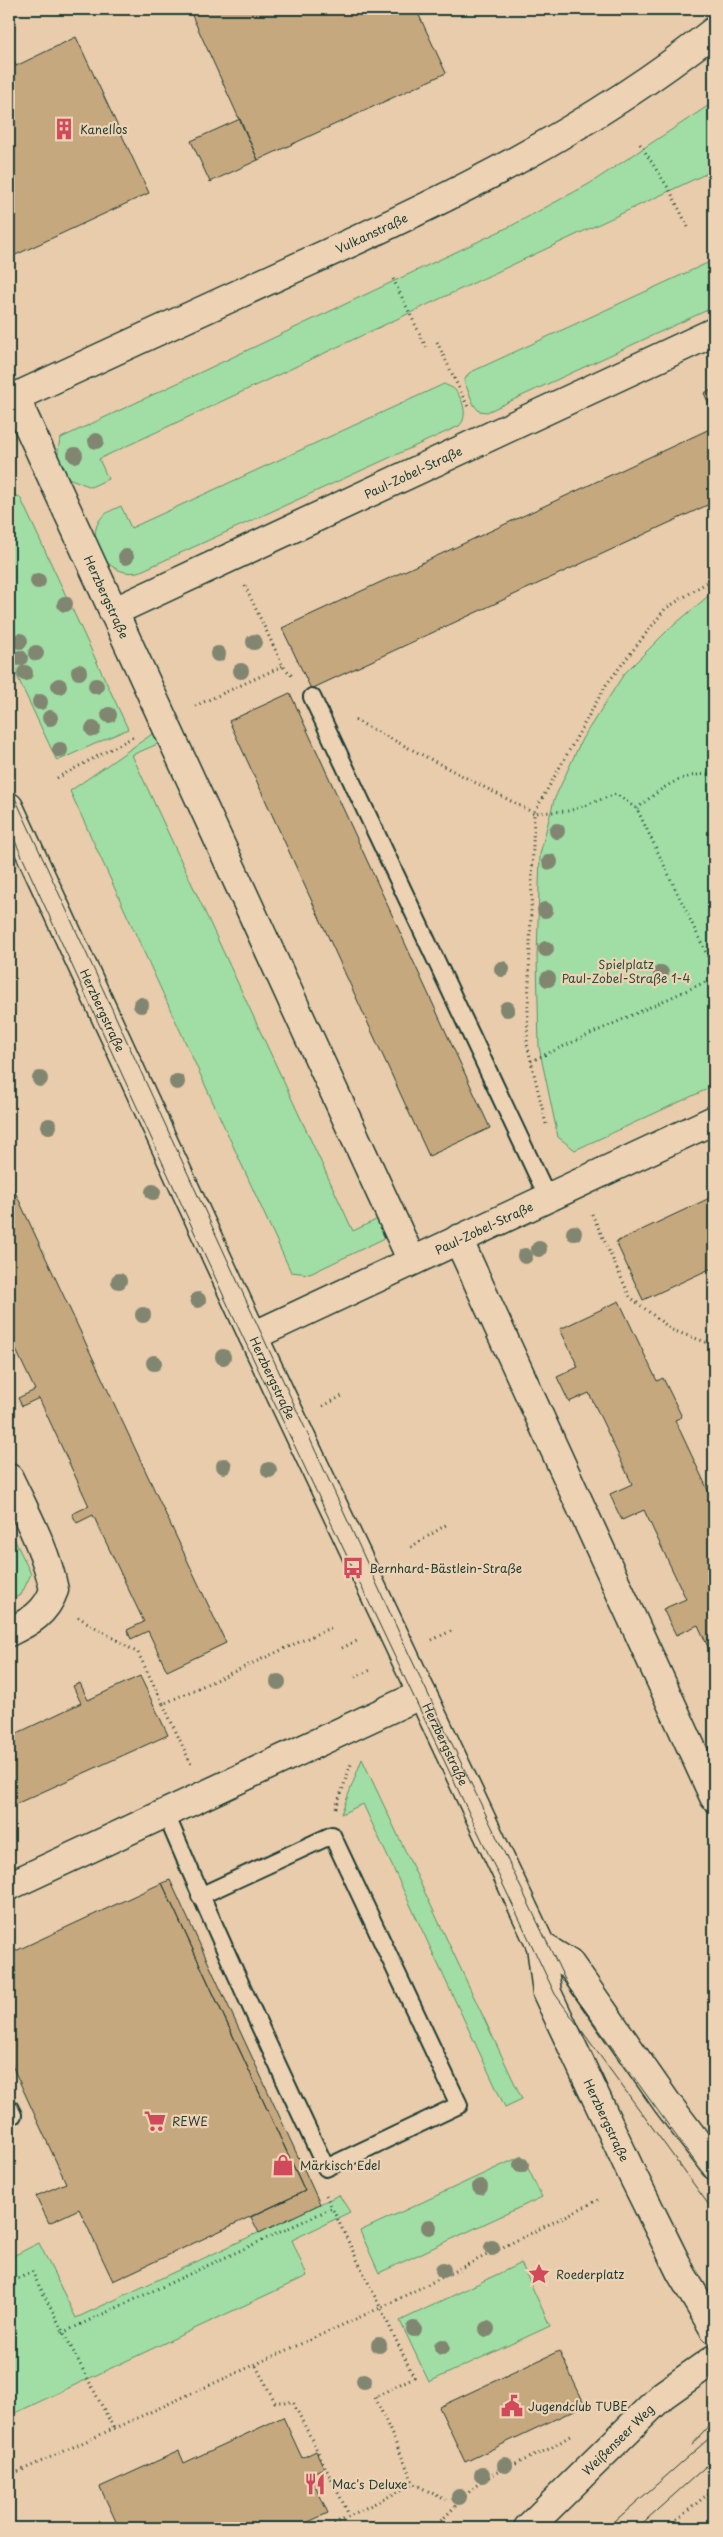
<svg xmlns="http://www.w3.org/2000/svg" width="723" height="2537" font-family="'Playpen Sans',sans-serif">
  <rect width="100%" height="100%" fill="#e8ccab"/>
  <filter id="ink" filterUnits="userSpaceOnUse"><feTurbulence type="fractalNoise" baseFrequency=".02" numOctaves="2"/><feDisplacementMap in="SourceGraphic" scale="10" xChannelSelector="R" yChannelSelector="G"/><feConvolveMatrix kernelMatrix="1 2 1 2 8 2 1 2 1" color-interpolation-filters="sRGB"/></filter>
  <g filter="url(#ink)">
    <path fill="#a0dea5" stroke="#608e6c" d="M714 102V170L99 459 108 479 91 487 66 477C59 463 55 453 61 438L511 226 589 184Z
      M714 260V307L487 412 479 411 474 405 464 381 469 373Z
      M444 384C447 386 453 387 455 390 463 399 469 417 459 426L141 571C112 581 85 544 99 521 103 513 113 510 121 506L131 528Z
      M9 494 20 497 128 729 57 761 9 659Z
      M714 591V1086L575 1150 558 1137 539 1047 537 957 540 854 554 800 582 739 624 674 667 631Z
      M155 732 160 743 132 755 353 1231 380 1218 389 1236 310 1274 291 1272 70 791Z
      M9 1528 31 1574 21 1595 9 1600Z
      M362 1759 522 2099 505 2107 363 1804 341 1814Z
      M522 2156 542 2197 379 2273 360 2231Z
      M339 2195 350 2212 292 2240 307 2276 9 2416V2258L39 2243 76 2318Z
      M521 2263 550 2326 429 2382 400 2321Z"/>
    <path fill="#c6a87f" stroke="#1f3d34" d="M189 9H416L446 73 258 160Z
      M76 37 149 193 9 258V50L16 66Z
      M240 119 258 160 210 182 191 141Z
      M714 389V415L704 393Z
      M714 427V502L311 689 282 628Z
      M290 693 490 1128 429 1156 229 721Z
      M9 1179 226 1643 167 1671 148 1631 131 1639 127 1630 144 1622 93 1515 77 1523 72 1514 89 1506 39 1398 22 1406 18 1398 35 1390 9 1335Z
      M714 1196V1267L643 1300 616 1242Z
      M619 1301 657 1381 663 1378 682 1417 675 1420 714 1503V1660L698 1625 676 1635 663 1609 686 1599 644 1510 622 1520 615 1506 610 1494 632 1484 589 1393 569 1402 557 1377 578 1367 560 1329Z
      M140 1676 168 1735 9 1807V1737L81 1703 73 1686 80 1683 88 1700Z
      M170 1880 320 2204 259 2233 251 2217 305 2191 162 1883Z
      M162 1883 305 2191 113 2281 79 2209 49 2223 36 2196 66 2183 9 2059V1954Z
      M559 2351 585 2405 465 2462 439 2407Z
      M283 2417 302 2458 316 2451 324 2468 310 2474 328 2513 295 2528H119L100 2487 179 2451 184 2463Z"/>
    <g fill="none" stroke-linecap="round" stroke-linejoin="round">
      <g stroke="#1f3d34" stroke-width="20">
        <path id="lane" d="M312 697 548 1198
          M165 1812C216 1932 270 2050 326 2168L459 2105 332 1835 200 1896
          M9 2107 13 2115"/>
      </g>
      <g stroke="#1f3d34" stroke-width="31">
        <g id="street">
          <path id="s1" d="M15 397 412 1261"/>
          <path id="s2" d="M113 612 714 332"/>
          <path d="M458 1239 714 1797"/>
          <path id="s3" d="M253 1336 714 1120"/>
          <path d="M9 1478C26 1514 46 1550 54 1590 46 1613 30 1622 9 1632"/>
          <path d="M9 1886 422 1694"/>
        </g>
      </g>
      <g stroke="#1f3d34" stroke-width="31">
        <g id="secondary">
          <path id="s4" d="M9 400C107 354 206 309 304 264 448 199 590 130 714 31"/>
          <path id="s5" d="M9 807 253 1336 541 1946 547 1993 632 2174 681 2273 714 2329"/>
          <path d="M541 1946 570 1964 667 2103 714 2165"/>
          <path id="s6" d="M528 2528 663 2395 714 2359"/>
        </g>
      </g>
      <path stroke="#1f3d34" stroke-width="3" stroke-dasharray="1 4" stroke-linecap="butt" d="M640 144 670 191 688 227
        M393 279 426 347
        M437 342 469 409
        M245 586 283 666 293 677
        M195 706 283 666
        M355 720 534 813 569 811 616 794 637 809 714 969
        M57 778 135 736
        M637 809C659 789 683 771 714 775
        M531 1061 714 978
        M546 1124 527 1044 534 813 606 685 665 609 714 578
        M592 1214 630 1297 672 1330 714 1345
        M323 1406 342 1396
        M411 1547 449 1523
        M78 1617 138 1653 163 1704 332 1627
        M432 1640 451 1631
        M342 1648 359 1640
        M355 1677 373 1669
        M163 1704 191 1764
        M336 1808 351 1764
        M711 2083 714 2081
        M326 2195 332 2208
        M9 2283 32 2272 114 2429
        M62 2333 332 2208 414 2377 375 2397 414 2484 446 2500
        M256 2366 275 2402H293L349 2515
        M9 2476 380 2308 598 2200
        M673 2523 714 2489
        M325 2528 414 2484
        M434 2528 474 2487 492 2475 551 2448 573 2434"/>
      <use href="#lane" stroke="#edd3b4" stroke-width="16"/>
      <use href="#street" stroke="#edd3b4" stroke-width="28"/>
      <use href="#secondary" stroke="#edd3b4" stroke-width="28"/>
      <path stroke="#1f3d34" stroke-width="1" d="M9 785 408 1652 569 1988 714 2188
        M9 828 231 1312 555 1994 714 2212
        M692 2445 714 2421
        M607 2528 714 2434
        M637 2528 714 2459"/>
    </g>
    <g fill="#818670">
      <circle cx="96" cy="441" r="8"/>
      <circle cx="75" cy="455" r="8"/>
      <circle cx="126" cy="557" r="8"/>
      <circle cx="38" cy="581" r="8"/>
      <circle cx="65" cy="604" r="8"/>
      <circle cx="20" cy="641" r="8"/>
      <circle cx="254" cy="642" r="8"/>
      <circle cx="36" cy="653" r="8"/>
      <circle cx="218" cy="654" r="8"/>
      <circle cx="20" cy="658" r="8"/>
      <circle cx="241" cy="671" r="8"/>
      <circle cx="79" cy="672" r="8"/>
      <circle cx="25" cy="673" r="8"/>
      <circle cx="59" cy="686" r="8"/>
      <circle cx="96" cy="686" r="8"/>
      <circle cx="40" cy="702" r="8"/>
      <circle cx="109" cy="715" r="8"/>
      <circle cx="50" cy="718" r="8"/>
      <circle cx="93" cy="729" r="8"/>
      <circle cx="60" cy="750" r="8"/>
      <circle cx="557" cy="831" r="8"/>
      <circle cx="550" cy="862" r="8"/>
      <circle cx="545" cy="910" r="8"/>
      <circle cx="546" cy="949" r="8"/>
      <circle cx="502" cy="969" r="8"/>
      <circle cx="661" cy="973" r="8"/>
      <circle cx="548" cy="979" r="8"/>
      <circle cx="141" cy="1005" r="8"/>
      <circle cx="507" cy="1009" r="8"/>
      <circle cx="40" cy="1079" r="8"/>
      <circle cx="177" cy="1082" r="8"/>
      <circle cx="49" cy="1126" r="8"/>
      <circle cx="153" cy="1192" r="8"/>
      <circle cx="574" cy="1233" r="8"/>
      <circle cx="539" cy="1249" r="8"/>
      <circle cx="525" cy="1256" r="8"/>
      <circle cx="119" cy="1281" r="8"/>
      <circle cx="198" cy="1300" r="8"/>
      <circle cx="143" cy="1315" r="8"/>
      <circle cx="223" cy="1357" r="8"/>
      <circle cx="154" cy="1363" r="8"/>
      <circle cx="224" cy="1466" r="8"/>
      <circle cx="269" cy="1470" r="8"/>
      <circle cx="278" cy="1682" r="8"/>
      <circle cx="521" cy="2165" r="8"/>
      <circle cx="480" cy="2187" r="8"/>
      <circle cx="429" cy="2227" r="8"/>
      <circle cx="492" cy="2248" r="8"/>
      <circle cx="443" cy="2270" r="8"/>
      <circle cx="414" cy="2329" r="8"/>
      <circle cx="487" cy="2329" r="8"/>
      <circle cx="379" cy="2345" r="8"/>
      <circle cx="442" cy="2347" r="8"/>
      <circle cx="364" cy="2381" r="8"/>
      <circle cx="505" cy="2465" r="8"/>
      <circle cx="482" cy="2475" r="8"/>
      <circle cx="459" cy="2497" r="8"/>
    </g>
  </g>
  <defs>
    <g id="building-bare" transform="scale(1.725)"><path d="M-4-6H4V6H1V3H-1V6H-4ZM-2.5-4.3h1.7v1.8h-1.7ZM.8-4.3h1.7v1.8H.8ZM-2.5-1h1.7V.8h-1.7ZM.8-1h1.7V.8H.8Z" fill="#d1495b" stroke="#edd3b4" stroke-width="2.5" paint-order="stroke"/></g>
    <g id="bus-bare" transform="scale(1.725)"><path d="M-5-6H5V4H4V6H2V4H-2V6H-4V4H-5ZM-3.5-4V0h7V-4ZM-3.5 1.2v1.5H-2V1.2ZM2 1.2v1.5H3.5V1.2Z" fill="#d1495b" stroke="#edd3b4" stroke-width="2.5" paint-order="stroke"/></g>
    <g id="supermarket-bare" transform="scale(1.725)"><path d="M-6-5.5h2.5l.6 2H6L4.5 2H-2.5L-4.4-4H-6ZM-1.5 3.2a1.3 1.3 0 1 0 .1 0ZM3 3.2a1.3 1.3 0 1 0 .1 0Z" fill="#d1495b" stroke="#edd3b4" stroke-width="2.5" paint-order="stroke"/></g>
    <g id="shop-bare" transform="scale(1.725)"><path d="M-5-2.5h2.3a2.7 3.5 0 0 1 5.4 0H5L5.5 6h-11ZM-1.5-2.5h3a1.5 2.3 0 0 0-3 0Z" fill="#d1495b" stroke="#edd3b4" stroke-width="2.5" paint-order="stroke"/></g>
    <g id="sight-bare" transform="scale(1.725)"><path d="M0-6L1.8-2.2L6-1.7L2.9 1.2L3.7 5.4L0 3.3L-3.7 5.4L-2.9 1.2L-6-1.7L-1.8-2.2Z" fill="#d1495b" stroke="#edd3b4" stroke-width="2.5" paint-order="stroke"/></g>
    <g id="civic-bare" transform="scale(1.725)"><path d="M-.6-6.5H3V-4.5H.6V-3L4-1V1h2V6H-6V1h2V-1L-.6-3ZM-1.2 2.5V6h2.4V2.5Z" fill="#d1495b" stroke="#edd3b4" stroke-width="2.5" paint-order="stroke"/></g>
    <g id="restaurant-bare" transform="scale(1.725)"><path d="M-5-6h1v4h1v-4h1v4h1v-4h1v5L-1.5 .5V6h-2V.5L-5-1ZM5-6V6H3V1.5H1.5Q1.5-4 5-6Z" fill="#d1495b" stroke="#edd3b4" stroke-width="2.5" paint-order="stroke"/></g>
  </defs>
  <g fill-rule="evenodd">
    <use href="#building-bare" x="64" y="129"/>
    <use href="#bus-bare" x="353" y="1568"/>
    <use href="#supermarket-bare" x="155" y="2121"/>
    <use href="#shop-bare" x="283" y="2165"/>
    <use href="#sight-bare" x="539" y="2274"/>
    <use href="#civic-bare" x="512" y="2406"/>
    <use href="#restaurant-bare" x="315" y="2484"/>
  </g>
  <g text-anchor="middle" dominant-baseline="central" stroke-width="4.5" stroke-linejoin="round" paint-order="stroke">
    <g font-size="12" fill="#1f3d34" stroke="#edd3b4" text-anchor="start">
      <text x="80" y="129">Kanellos</text>
      <text x="369" y="1568">Bernhard-Bästlein-Straße</text>
      <text x="172" y="2121">REWE</text>
      <text x="300" y="2165">Märkisch Edel</text>
      <text x="556" y="2274">Roederplatz</text>
      <text x="528" y="2406">Jugendclub TUBE</text>
      <text x="332" y="2484">Mac's Deluxe</text>
    </g>
    <g font-size="12" fill="#1f3d34" stroke="#edd3b4">
      <text stroke="none"><textPath href="#s4" startOffset="399">Vulkanstraße</textPath></text>
      <text stroke="none"><textPath href="#s2" startOffset="331">Paul-Zobel-Straße</textPath></text>
      <text stroke="none"><textPath href="#s1" startOffset="220">Herzbergstraße</textPath></text>
      <text stroke="none"><textPath href="#s5" startOffset="224">Herzbergstraße</textPath></text>
      <text stroke="none"><textPath href="#s3" startOffset="255">Paul-Zobel-Straße</textPath></text>
      <text stroke="none"><textPath href="#s5" startOffset="629">Herzbergstraße</textPath></text>
      <text stroke="none"><textPath href="#s5" startOffset="1034">Herzbergstraße</textPath></text>
      <text stroke="none"><textPath href="#s5" startOffset="1445">Herzbergstraße</textPath></text>
      <text stroke="none"><textPath href="#s6" startOffset="126">Weißenseer Weg</textPath></text>
    </g>
    <g font-size="12" fill="#2c4d3f" stroke="#edd3b4">
      <text x="626" y="964">Spielplatz<tspan x="626" dy="14">Paul-Zobel-Straße 1-4</tspan></text>
    </g>
  </g>
  <rect width="723" height="2537" fill="none" stroke="#edd3b4" stroke-width="30"/>
  <rect x="15" y="15" width="693" height="2507" fill="none" stroke="#1f3d34" stroke-width="2" filter="url(#ink)"/>
</svg>
